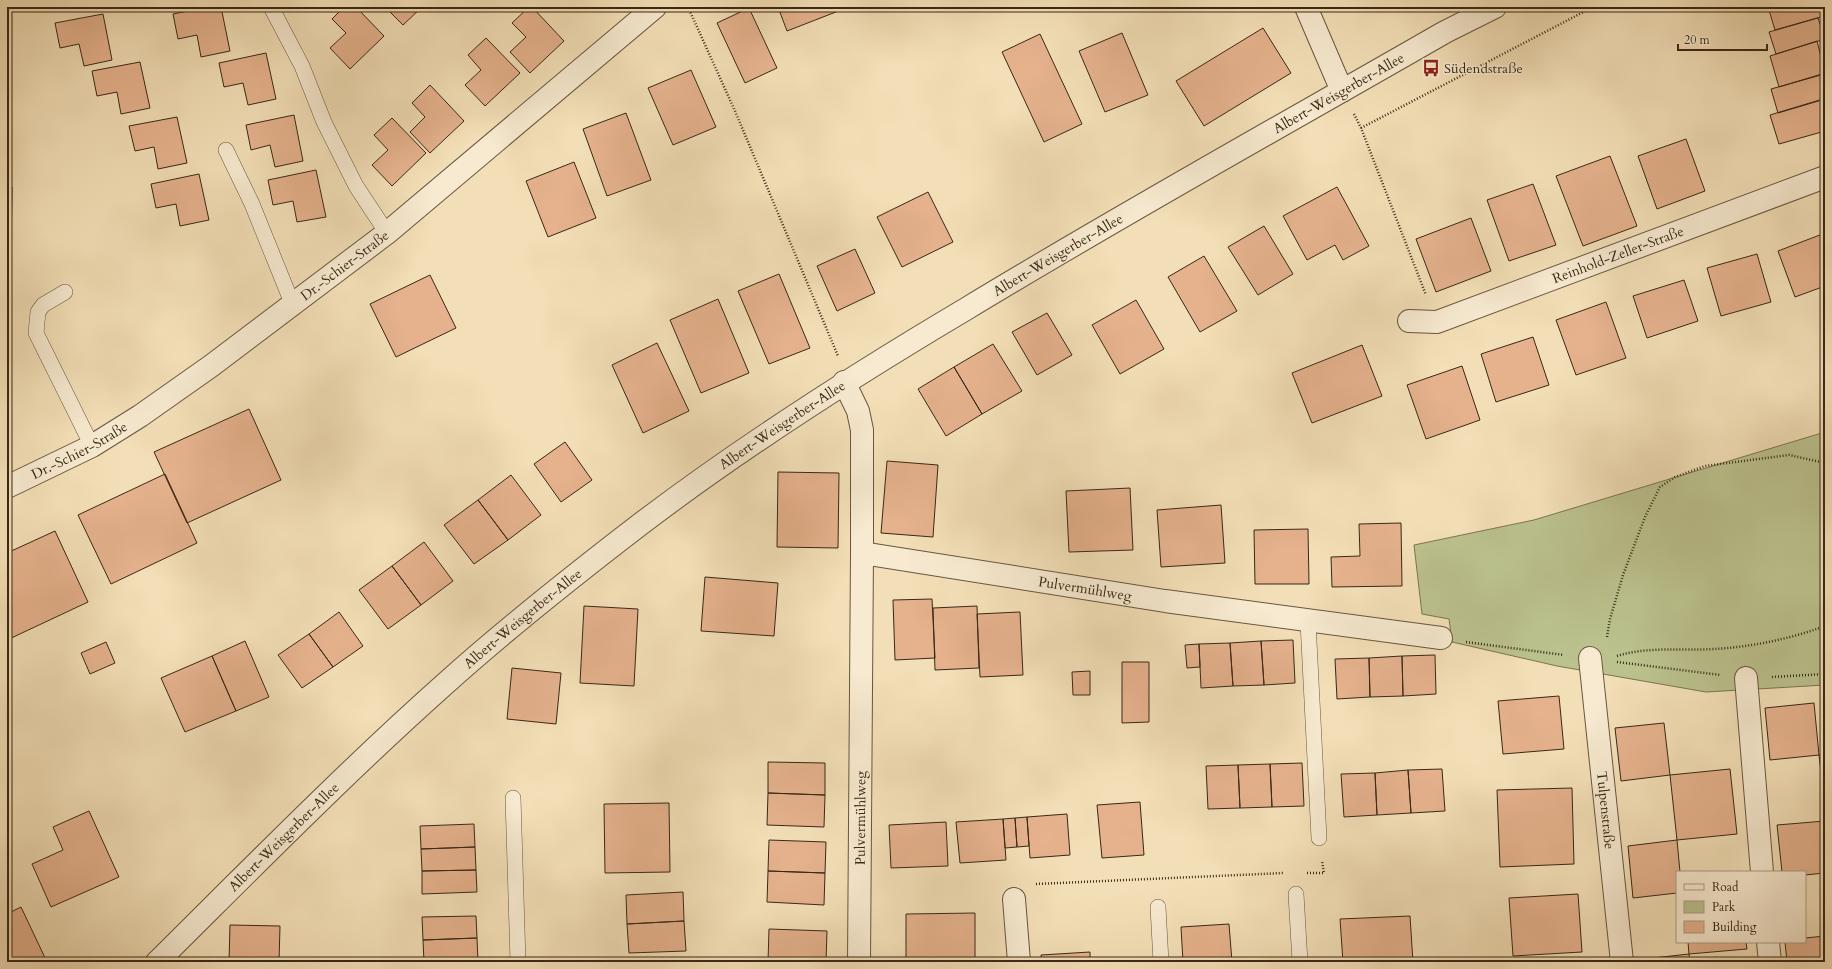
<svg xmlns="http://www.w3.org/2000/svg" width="1832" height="969" font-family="Cardo,serif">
  <rect width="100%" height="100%" fill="#f3dfb7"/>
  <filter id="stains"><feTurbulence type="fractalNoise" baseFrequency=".005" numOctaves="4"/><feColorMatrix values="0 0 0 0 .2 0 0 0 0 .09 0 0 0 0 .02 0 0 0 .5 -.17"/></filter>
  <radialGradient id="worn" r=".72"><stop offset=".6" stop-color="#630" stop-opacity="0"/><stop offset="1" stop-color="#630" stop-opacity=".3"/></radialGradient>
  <path fill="#bbc28e" stroke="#7a7552" d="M1825 432V685L1706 692 1557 666 1452 642 1449 619 1422 614 1414 545 1534 520Z"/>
  <path fill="#e5b28d" stroke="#392817" d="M208 7H221L230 51 201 57 197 35 178 39 173 14Z
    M344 7H356L384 36 350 69 330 48 346 33 332 19Z
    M385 7H422L403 25Z
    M529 7H532L564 41 530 73 510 52 526 37 512 23Z
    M778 7H840L841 10 787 31Z
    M1768 7H1821L1824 16 1775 30Z
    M749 8 777 68 745 83 717 23Z
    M103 14 112 60 84 66 79 44 60 48 55 23Z
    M1818 18 1825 39 1776 54 1769 32Z
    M1263 28 1291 73 1204 126 1176 81Z
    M1122 33 1148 95 1105 112 1079 51Z
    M1040 34 1082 124 1044 142 1002 52Z
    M486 38 520 73 485 106 465 85 481 70 468 55Z
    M1817 41 1825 73 1779 87 1770 56Z
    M266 53 276 99 248 105 243 83 224 87 219 63Z
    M140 62 150 108 121 114 117 92 97 96 92 71Z
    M691 70 716 127 673 145 648 88Z
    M1821 75 1825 89V99L1778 113 1771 89Z
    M430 85 464 121 430 153 410 132 425 117 412 103Z
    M1823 99 1825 105V131L1779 144 1770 115Z
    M626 113 651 180 607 196 583 129Z
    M294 115 303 161 275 167 270 145 251 150 246 125Z
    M177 117 187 163 158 169 154 147 135 151 129 126Z
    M392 118 426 153 392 186 372 165 388 150 374 135Z
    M1686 139 1705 191 1657 209 1638 156Z
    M1610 156 1637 226 1583 246 1556 176Z
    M574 162 596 218 548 237 526 181Z
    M316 170 326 217 297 222 293 201 273 205 268 180Z
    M199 174 209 220 180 226 176 204 156 208 151 184Z
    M1533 184 1556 245 1509 261 1487 200Z
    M7 187H12L10 325H7Z
    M1337 187 1369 246 1343 260 1335 245 1307 260 1283 216Z
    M928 192 953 242 902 267 877 217Z
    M1471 218 1491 271 1436 292 1416 239Z
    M1264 226 1293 274 1258 295 1228 247Z
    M1825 233V286L1795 297 1778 251Z
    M855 249 875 293 837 311 817 266Z
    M1757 254 1771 302 1721 316 1707 268Z
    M1204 256 1237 311 1200 332 1168 277Z
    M779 274 810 348 769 364 738 291Z
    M430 275 456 328 396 357 370 304Z
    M1684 280 1698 321 1647 338 1633 296Z
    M718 299 749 373 701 393 670 320Z
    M1136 300 1164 349 1120 374 1092 325Z
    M1606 302 1626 358 1576 375 1556 320Z
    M1047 313 1072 355 1037 375 1012 332Z
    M1533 337 1549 385 1496 402 1481 354Z
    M657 343 689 411 643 433 612 365Z
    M993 344 1022 391 982 414 954 367Z
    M1362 345 1382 396 1312 423 1292 373Z
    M1462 366 1480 420 1426 439 1407 385Z
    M954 367 982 414 946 436 918 389Z
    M249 409 281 480 187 523 154 452Z
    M565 442 592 480 561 502 534 464Z
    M887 461 938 465 933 537 881 533Z
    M778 472 839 473 838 548 777 547Z
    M165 474 197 543 111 584 78 515Z
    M511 475 541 515 508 540 478 500Z
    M1130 488 1133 550 1069 552 1066 491Z
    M478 500 508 540 474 564 444 525Z
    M1221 505 1225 563 1161 567 1157 510Z
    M1401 523 1402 586 1332 587 1331 557 1360 556 1359 524Z
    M1308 529 1309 584H1255L1254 530Z
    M55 531 88 602 7 640V553Z
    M424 542 453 581 421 605 392 566Z
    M392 566 421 605 388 629 359 590Z
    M705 577 778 583 774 636 701 631Z
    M932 599 935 658 895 660 893 600Z
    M584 606 638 609 634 686 580 683Z
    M977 606 979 668 935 670 933 608Z
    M339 612 363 646 333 667 309 634Z
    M1020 612 1023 675 980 677 977 614Z
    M309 634 333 667 302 688 278 655Z
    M1293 640 1295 683 1264 685 1261 641Z
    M245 641 269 697 236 711 212 656Z
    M1261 641 1264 685 1233 686 1230 643Z
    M106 642 115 663 90 674 81 653Z
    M1230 643 1233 686 1201 688 1199 644Z
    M1199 644 1200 667 1187 668 1185 645Z
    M1435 655 1436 694 1403 696 1402 656Z
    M212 656 236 711 185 732 161 678Z
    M1402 656 1403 696 1370 697 1369 658Z
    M1369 658 1370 697 1337 699 1335 659Z
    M1122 662H1149V722L1122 723Z
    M512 668 561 673 556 724 507 719Z
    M1090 671V695H1073L1072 672Z
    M1559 696 1564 749 1503 754 1498 701Z
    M1814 703 1819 755 1770 760 1765 708Z
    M1664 723 1670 775 1621 781 1615 728Z
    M1819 755H1825V808Z
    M768 762 825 763V795L768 793Z
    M1302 763 1304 806 1272 807 1270 764Z
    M1270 764 1272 807 1240 808 1238 765Z
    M1238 765 1240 808 1208 809 1206 766Z
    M1442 769 1445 811 1411 813 1408 770Z
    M1730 769 1737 834 1677 840 1670 775Z
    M1408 770 1411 813 1377 815 1375 773Z
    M1375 773 1377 815 1344 817 1341 774Z
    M1572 788 1574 864 1500 867 1497 790Z
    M768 793 825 795 824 827 767 825Z
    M1140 802 1144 855 1102 858 1097 805Z
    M669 803 670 872 605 873 604 804Z
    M89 811 119 877 51 907 32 864 63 850 53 827Z
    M1067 814 1070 855 1030 858 1027 817Z
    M1027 817 1029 846 1017 847 1015 818Z
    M1015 818 1017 847 1005 848 1003 819Z
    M1003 819 1006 860 960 863 956 822Z
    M1825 821V873L1805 875V872H1782L1777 825Z
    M946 822 948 866 891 868 889 825Z
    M474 824 475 847 421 849 420 826Z
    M769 840 826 842 825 873 768 871Z
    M1677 840 1680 872H1677V893L1633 898 1628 846Z
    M475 847 476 870 422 871 421 849Z
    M476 870 477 892 422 894V871Z
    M768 871 825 873 824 905 767 902Z
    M683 892 684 921 627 924 626 895Z
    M1578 894 1582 952 1513 956 1509 898Z
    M21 907 47 962H7V914Z
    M975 913V962H906V914Z
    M476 916 477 938 423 940 422 917Z
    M1410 916 1413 962H1343L1340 919Z
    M684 921 686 951 629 953 627 924Z
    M1229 924 1232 962H1183L1181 927Z
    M230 925 280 926 279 962H229Z
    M769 929 827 931 826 962H768Z
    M1825 936V962H1787L1785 942H1805V938Z
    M477 938 478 961 424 962 423 940Z
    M1688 942H1746L1747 949 1689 954Z
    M1090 952V962H1041V955Z
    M1689 954 1690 962H1635V960Z"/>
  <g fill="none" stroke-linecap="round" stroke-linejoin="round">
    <g stroke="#68563f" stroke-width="16">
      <path id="lane" d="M271 7 302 66 324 122 356 186 387 233
        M226 150 252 204 292 303
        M65 292 43 305 38 312 36 333 92 446
        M1308 622 1319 838
        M513 798 518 962
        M1296 894 1300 962
        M1158 907 1161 962"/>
    </g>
    <g stroke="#68563f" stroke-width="24">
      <g id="street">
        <path d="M1306 7 1342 91"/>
        <path id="s1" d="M1409 321 1437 322 1825 177"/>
        <path d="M844 382 858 411 862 430V553"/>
        <path id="s2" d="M7 487 92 446 140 416 211 366 387 233 655 7"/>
        <path id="s3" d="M1590 658 1622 962"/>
        <path d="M1746 678 1762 872"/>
        <path d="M1014 899 1019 962"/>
        <path d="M1768 942 1770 962"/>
        <path id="s4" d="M157 962C252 868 346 772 446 683 507 628 573 576 638 526 743 446 853 376 966 309 1124 213 1285 124 1445 32L1495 7"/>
        <path id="s5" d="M859 962 862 553 1165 601 1441 638"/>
      </g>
    </g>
    <path stroke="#392817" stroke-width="2.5" stroke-dasharray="1 2" stroke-linecap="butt" d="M688 7 735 111 838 356
      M1354 114 1361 128 1426 295
      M1361 128 1593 7
      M1607 637 1610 619 1623 575 1645 517 1660 487 1675 477 1705 466 1789 455 1825 463
      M1466 642 1564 655
      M1617 656C1649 646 1681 651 1714 649 1751 647 1790 639 1825 626
      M1617 662 1721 675
      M1772 677 1825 674
      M1307 873H1324L1322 861
      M1036 884 1284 873"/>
    <use href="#lane" stroke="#f7ead0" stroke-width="15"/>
    <use href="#street" stroke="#f7ead0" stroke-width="22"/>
  </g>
  <defs>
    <g id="bus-bare" transform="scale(1.38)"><path d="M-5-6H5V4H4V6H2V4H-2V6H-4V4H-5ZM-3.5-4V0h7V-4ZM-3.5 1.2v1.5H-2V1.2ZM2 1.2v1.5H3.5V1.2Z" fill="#8f2418" stroke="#f7ead0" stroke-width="2.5" paint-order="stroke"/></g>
  </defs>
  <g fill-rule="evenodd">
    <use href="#bus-bare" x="1431" y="68"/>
  </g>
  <g text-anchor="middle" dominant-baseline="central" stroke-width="3" stroke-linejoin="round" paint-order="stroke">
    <g font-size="14" fill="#392817" stroke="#f7ead0" text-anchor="start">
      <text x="1444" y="68">Südendstraße</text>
    </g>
    <g font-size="14" fill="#392817" stroke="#f7ead0">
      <text stroke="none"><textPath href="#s4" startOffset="1474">Albert-Weisgerber-Allee</textPath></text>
      <text stroke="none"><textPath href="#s4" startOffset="1150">Albert-Weisgerber-Allee</textPath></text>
      <text stroke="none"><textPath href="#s1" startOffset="221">Reinhold-Zeller-Straße</textPath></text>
      <text stroke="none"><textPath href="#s2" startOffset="405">Dr.-Schier-Straße</textPath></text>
      <text stroke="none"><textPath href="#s4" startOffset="826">Albert-Weisgerber-Allee</textPath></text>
      <text stroke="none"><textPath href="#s2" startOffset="81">Dr.-Schier-Straße</textPath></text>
      <text stroke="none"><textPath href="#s5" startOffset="635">Pulvermühlweg</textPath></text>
      <text stroke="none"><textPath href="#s4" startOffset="502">Albert-Weisgerber-Allee</textPath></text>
      <text stroke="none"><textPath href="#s3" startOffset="153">Tulpenstraße</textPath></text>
      <text stroke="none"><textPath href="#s5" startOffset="144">Pulvermühlweg</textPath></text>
      <text stroke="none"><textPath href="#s4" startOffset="178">Albert-Weisgerber-Allee</textPath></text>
    </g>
  </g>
  <rect width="1832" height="969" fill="none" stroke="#f3dfb7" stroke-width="24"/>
  <rect x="8" y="8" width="1816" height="953" fill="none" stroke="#392817" stroke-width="2"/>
  <rect x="12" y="12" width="1808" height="945" fill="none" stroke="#392817"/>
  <rect x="1676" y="871" width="130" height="72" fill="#f7ead0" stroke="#ab9c86"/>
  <rect x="1684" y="884" width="20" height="6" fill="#f7ead0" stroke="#ab9c86"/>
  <text x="1712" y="891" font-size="12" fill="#392817">Road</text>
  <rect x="1684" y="901" width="20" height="12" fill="#bbc28e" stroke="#ab9c86"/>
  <text x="1712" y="911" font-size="12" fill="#392817">Park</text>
  <rect x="1684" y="921" width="20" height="12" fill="#e5b28d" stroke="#ab9c86"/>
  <text x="1712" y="931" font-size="12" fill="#392817">Building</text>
  <path d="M1678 44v6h89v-6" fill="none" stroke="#392817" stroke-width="2"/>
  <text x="1684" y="44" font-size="12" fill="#392817" stroke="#f7ead0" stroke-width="3" paint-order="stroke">20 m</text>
  <rect width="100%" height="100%" filter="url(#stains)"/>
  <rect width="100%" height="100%" fill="url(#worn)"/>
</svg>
